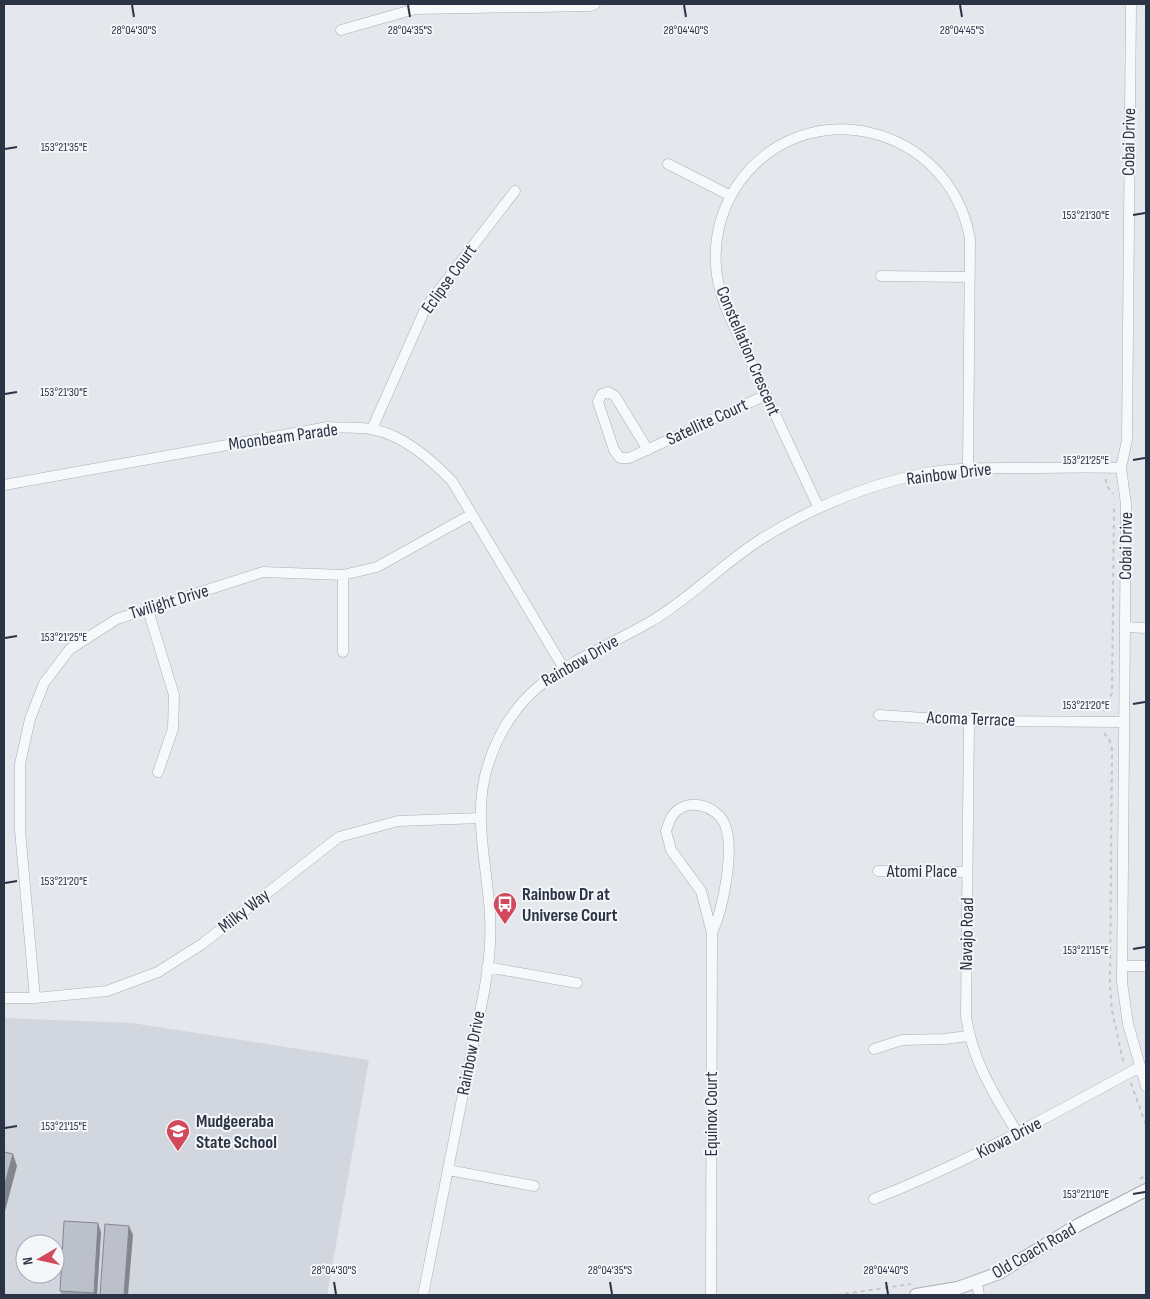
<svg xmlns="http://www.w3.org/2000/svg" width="1150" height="1299" font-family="'Sofia Sans Condensed',sans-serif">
  <rect width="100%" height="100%" fill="#e4e7ec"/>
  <path fill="#d2d6de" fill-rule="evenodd" d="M4 1018 132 1023 369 1060 327 1295H4ZM25 1244H55V1274H25Z"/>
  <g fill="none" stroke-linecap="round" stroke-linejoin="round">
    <g stroke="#a9aeb7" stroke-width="11">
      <path id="minor" d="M1131 4 1127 440 1121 468 1126 504 1122 982 1128 1024 1146 1086
        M341 30 415 9 590 6 595 4
        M668 164 731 196
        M881 276 970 277
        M372 429 426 307 515 191
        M648 450 615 396 608 392 602 394 598 402 614 450 620 458H629L766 395
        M4 485 328 427C342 428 357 427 371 429 404 435 430 459 452 481L563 667
        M819 508C796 460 774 412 752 364 738 333 718 301 716 266 714 238 721 211 736 187 802 88 950 124 970 239L968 468
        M343 575V652
        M148 610 174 695 173 729 158 772
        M1125 627 1146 628
        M879 715 969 721 1124 722
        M969 721 966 1016C972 1061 995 1096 1018 1134
        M878 871 967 872
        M1122 966H1146
        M487 967 577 983
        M4 998H35L107 991 158 972 202 944 339 837 398 821 481 818
        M35 998 20 830V764L30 719 44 683 70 649 117 619 263 572 343 575 377 567 472 514
        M874 1049 902 1040 944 1039 968 1036
        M448 1170 534 1186
        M874 1199C967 1163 1052 1114 1140 1067
        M977 1283 979 1295
        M423 1295C438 1220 453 1144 468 1069 476 1028 488 985 490 943 494 884 469 823 488 765 516 677 578 663 650 622 691 598 723 563 763 538 810 509 862 487 916 475 952 467 988 468 1024 468 1057 468 1089 467 1121 468
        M711 1295 712 933 701 891 671 850 666 831C668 826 669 821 672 816 686 796 717 805 725 825 735 850 723 909 712 933"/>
    </g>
    <g stroke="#a9aeb7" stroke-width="14">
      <path id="tertiary" d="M916 1295 958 1288 999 1273 1078 1225 1146 1190"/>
    </g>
    <path stroke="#c2c5cb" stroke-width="2" stroke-dasharray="4 4" stroke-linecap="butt" d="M1106 479V485L1113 494
      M1104 711 1112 693 1114 504
      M1104 733 1110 741 1112 750 1110 986 1112 1011 1124 1065
      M1131 1083 1146 1125
      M1140 1179 1146 1175
      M837 1295 911 1284"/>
    <use href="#minor" stroke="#f7f8fa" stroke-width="10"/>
    <use href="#tertiary" stroke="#f7f8fa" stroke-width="12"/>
  </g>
  <path fill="#a1a5ae" d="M101 1232 97 1295H62L60 1291Z"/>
  <path fill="#83868d" d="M13 1154 17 1166 4 1215V1187Z
    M98 1223 101 1232 97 1295H95L94 1293Z
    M129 1226 133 1235 128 1295H124Z"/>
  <path fill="#bbc0ca" stroke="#83868d" d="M4 1152 13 1154 4 1187Z
    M64 1221 98 1223 94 1293 60 1291Z
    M105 1224 129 1226 124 1295H100Z"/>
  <path fill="none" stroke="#2b3445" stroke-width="2" d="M132 5 134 17M408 5 410 17M684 5 686 17M960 5 962 17M5 149 17 147M1133 215 1145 213M5 394 17 392M1133 460 1145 458M5 638 17 636M1133 704 1145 702M5 883 17 881M1133 949 1145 947M5 1128 17 1126M1133 1194 1145 1192M334 1282 336 1294M610 1282 612 1294M886 1282 888 1294"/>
  <defs>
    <g id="bus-pin" transform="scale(1.25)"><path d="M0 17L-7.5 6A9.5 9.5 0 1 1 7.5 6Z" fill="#d1495b" stroke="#f4f6f9"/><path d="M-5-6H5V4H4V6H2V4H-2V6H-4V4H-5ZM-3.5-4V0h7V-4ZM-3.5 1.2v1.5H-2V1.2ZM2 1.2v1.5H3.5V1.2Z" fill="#fff"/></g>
    <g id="school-pin" transform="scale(1.25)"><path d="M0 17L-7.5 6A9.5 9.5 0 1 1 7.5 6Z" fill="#d1495b" stroke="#f4f6f9"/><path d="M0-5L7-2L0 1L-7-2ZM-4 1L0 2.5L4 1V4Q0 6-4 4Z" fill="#fff"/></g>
  </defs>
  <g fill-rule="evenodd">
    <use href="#bus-pin" x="505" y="904"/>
    <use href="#school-pin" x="178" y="1131"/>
  </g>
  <g text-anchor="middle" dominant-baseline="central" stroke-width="4" stroke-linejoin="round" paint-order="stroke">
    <g font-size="18" fill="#2b3445" stroke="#f4f6f9">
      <text transform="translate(1129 142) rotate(-89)">Cobai Drive</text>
      <text transform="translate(449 279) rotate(-54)">Eclipse Court</text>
      <text transform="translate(748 351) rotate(67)">Constellation Crescent</text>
      <text transform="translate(707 422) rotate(-25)">Satellite Court</text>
      <text transform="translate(283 437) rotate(-8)">Moonbeam Parade</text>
      <text transform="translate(949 474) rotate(-7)">Rainbow Drive</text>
      <text transform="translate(1126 546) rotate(-89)">Cobai Drive</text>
      <text transform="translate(169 602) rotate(-17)">Twilight Drive</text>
      <text transform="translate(580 661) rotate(-30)">Rainbow Drive</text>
      <text transform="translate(971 719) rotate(2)">Acoma Terrace</text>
      <text x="922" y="871">Atomi Place</text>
      <text transform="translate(244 911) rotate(-38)">Milky Way</text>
      <text transform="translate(967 934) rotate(-89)">Navajo Road</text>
      <text transform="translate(471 1053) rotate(-79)">Rainbow Drive</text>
      <text transform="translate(711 1114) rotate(-90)">Equinox Court</text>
      <text transform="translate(1009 1138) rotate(-27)">Kiowa Drive</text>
      <text transform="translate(1034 1251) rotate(-30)">Old Coach Road</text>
    </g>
    <g font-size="18" font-weight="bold" fill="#2b3445" stroke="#f4f6f9" text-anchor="start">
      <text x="522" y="894">Rainbow Dr at<tspan x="522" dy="21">Universe Court</tspan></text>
      <text x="196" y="1121">Mudgeeraba<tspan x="196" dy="21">State School</tspan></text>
    </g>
  </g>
  <g font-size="12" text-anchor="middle" fill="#2b3445" stroke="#f4f6f9" stroke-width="4" stroke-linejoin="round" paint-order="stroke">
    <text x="134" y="34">28°04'30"S</text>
    <text x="410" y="34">28°04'35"S</text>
    <text x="686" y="34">28°04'40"S</text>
    <text x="962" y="34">28°04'45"S</text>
    <text x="64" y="151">153°21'35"E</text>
    <text x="1086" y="219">153°21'30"E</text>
    <text x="64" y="396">153°21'30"E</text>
    <text x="1086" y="464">153°21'25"E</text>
    <text x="64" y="641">153°21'25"E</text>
    <text x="1086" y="709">153°21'20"E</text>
    <text x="64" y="885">153°21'20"E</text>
    <text x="1086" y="954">153°21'15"E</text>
    <text x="64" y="1130">153°21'15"E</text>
    <text x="1086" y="1198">153°21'10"E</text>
    <text x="334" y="1274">28°04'30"S</text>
    <text x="610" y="1274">28°04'35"S</text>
    <text x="886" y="1274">28°04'40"S</text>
  </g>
  <rect width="1150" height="1299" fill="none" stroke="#2b3445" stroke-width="10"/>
  <g transform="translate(40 1259) rotate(261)"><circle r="24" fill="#f4f6f9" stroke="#a4a8b1"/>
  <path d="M0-4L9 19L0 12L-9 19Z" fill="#d1495b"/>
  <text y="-8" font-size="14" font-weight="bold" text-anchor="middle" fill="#2b3445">N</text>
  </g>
</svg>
